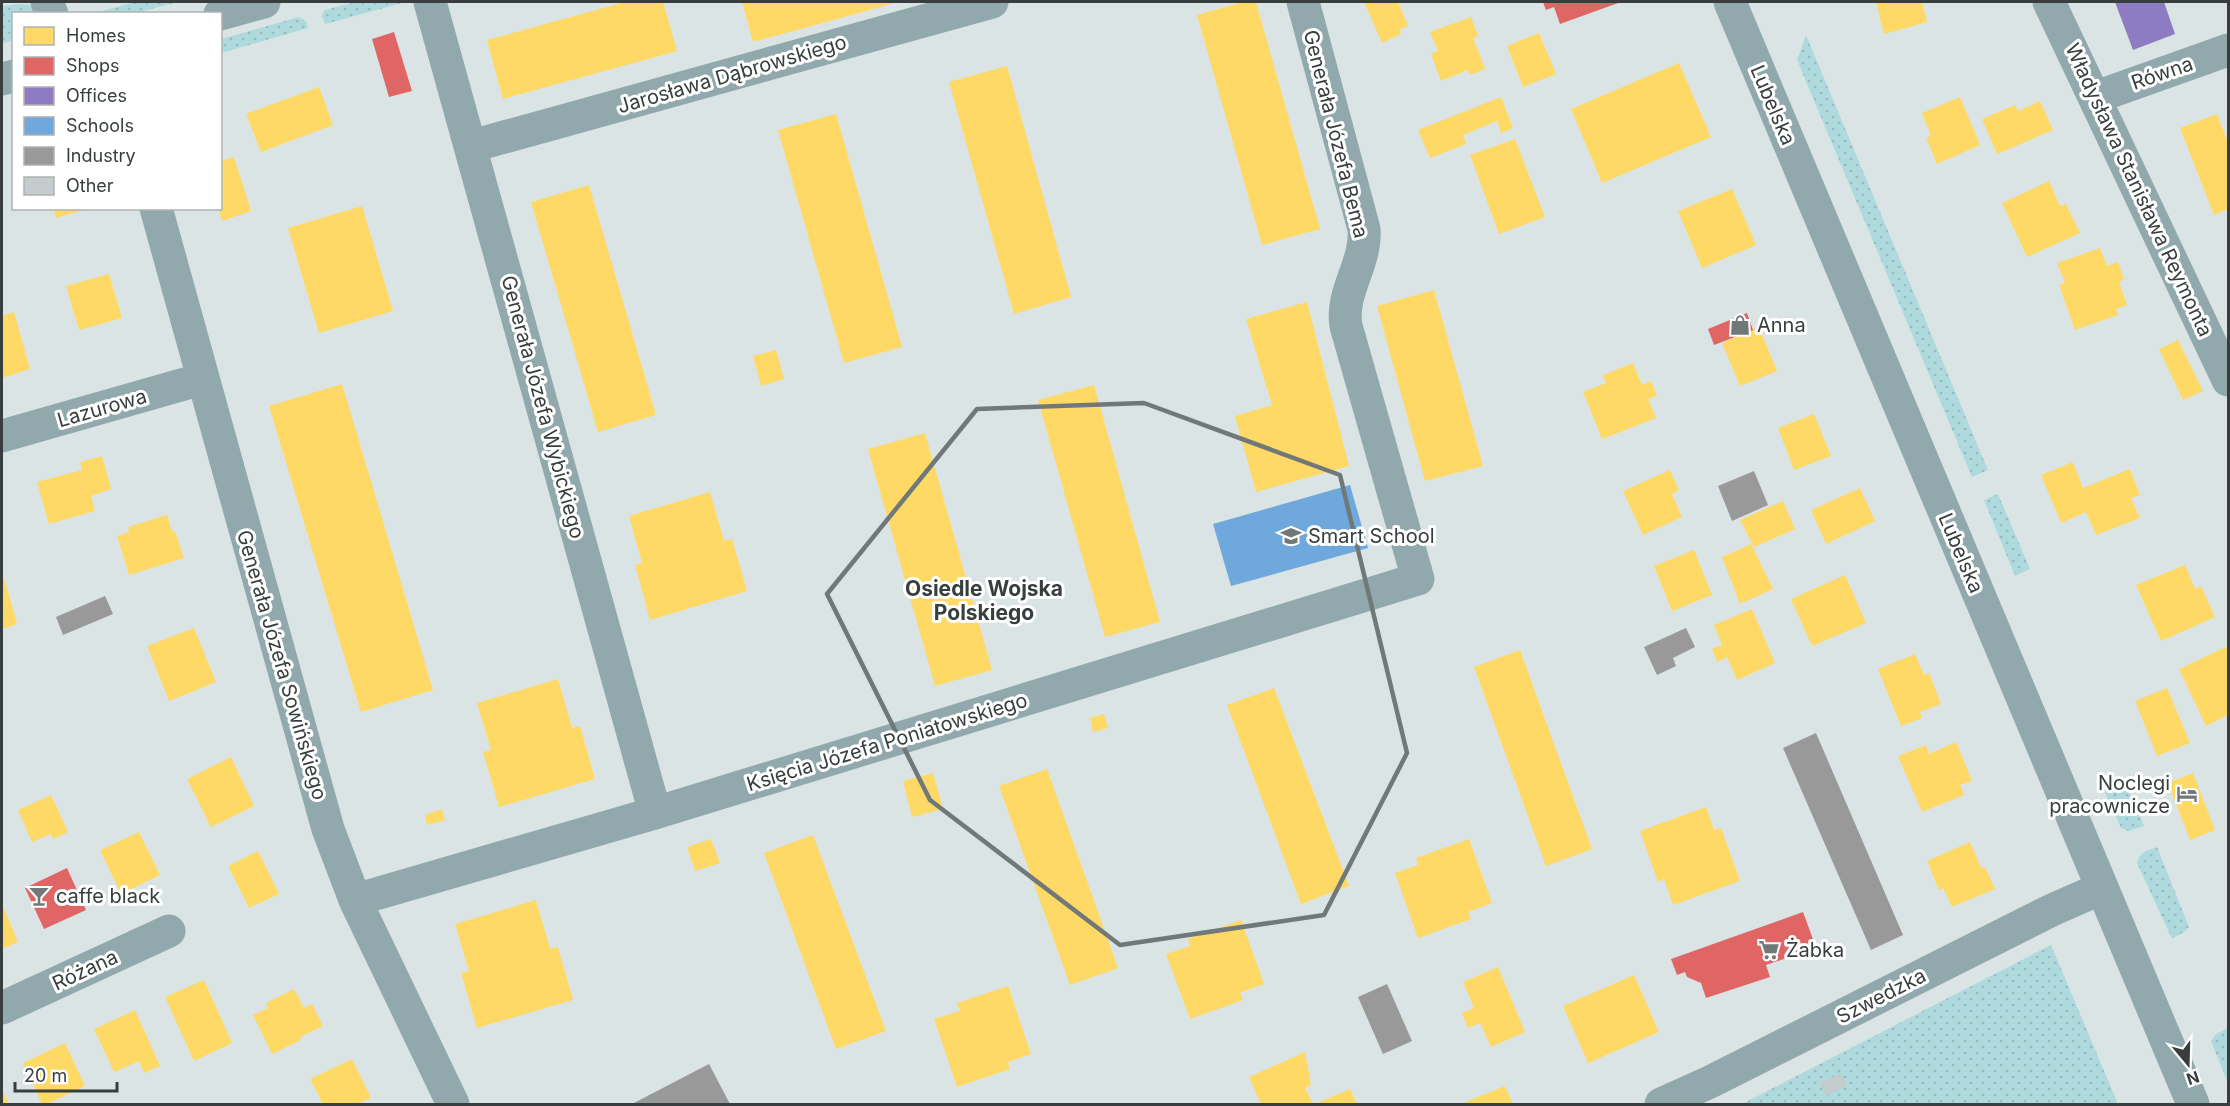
<svg xmlns="http://www.w3.org/2000/svg" width="2230" height="1106" font-family="Inter,sans-serif">
  <defs>
    <pattern id="grass-dots" width="8" height="8" patternUnits="userSpaceOnUse" patternTransform="scale(1.5)"><rect width="8" height="8" fill="#aedade"/><path d="M2 2h.1M6 6h.1" fill="none" stroke="#96bcc0" stroke-width="1.8" stroke-linecap="round"/></pattern>
  </defs>
  <rect width="100%" height="100%" fill="#dbe4e5"/>
  <path fill="url(#grass-dots)" d="M134 2H178L136 13H95Z
    M356 2H406L325 24 322 16 324 10Z
    M20 4 31 5 41 13 14 14 13 40 2 44V6Z
    M299 17 306 21 308 28 221 53V39Z
    M1806 35 1988 470 1972 477 1797 60Z
    M1998 494 2030 569 2015 576 1984 500Z
    M2124 780 2144 826 2128 831 2121 828 2103 788Z
    M2157 847 2189 927 2184 932 2172 939 2137 863C2140 852 2146 851 2157 847Z
    M2051 945 2118 1104H1742Z
    M2228 1028V1083L2211 1041 2216 1034Z"/>
  <path fill="#ffd966" d="M625 2H663L677 51 503 99 487 40Z
    M742 2H899L753 42Z
    M1243 2H1256L1320 229 1262 245 1197 15Z
    M1364 2H1398L1408 26 1399 30 1401 34 1382 43Z
    M1876 2H1922L1927 22 1884 34Z
    M1471 17 1478 36 1473 38 1485 69 1470 75 1468 70 1441 81 1431 54 1438 51 1430 32Z
    M1539 33 1556 74 1523 87 1507 46Z
    M1679 63 1711 137 1602 183 1571 109Z
    M1007 66 1071 297 1014 314 949 82Z
    M319 87 333 125 261 152 246 114Z
    M1501 97 1513 128 1501 133 1497 121 1463 135 1466 144 1430 158 1418 130Z
    M1960 97 1980 145 1937 164 1926 138 1931 136 1922 113Z
    M2040 101 2053 130 1997 154 1982 119 2015 105 2018 111Z
    M836 114 902 347 844 363 778 130Z
    M2217 114 2228 143V209L2214 215 2180 128Z
    M1515 139 1545 217 1499 234 1470 155Z
    M234 157 251 211 222 221 218 208H220V161Z
    M2049 181 2060 206 2066 204 2080 233 2027 257 2002 203Z
    M589 185 656 415 598 432 531 202Z
    M1732 189 1756 245 1702 268 1678 211Z
    M362 206 393 311 319 333 288 228Z
    M53 208H87V209L56 218Z
    M2100 248 2107 266 2118 262 2124 279 2119 282 2127 305 2116 309 2118 315 2075 330 2059 285 2065 283 2057 263Z
    M109 274 122 318 79 330 66 286Z
    M1434 290 1483 466 1425 481 1377 306Z
    M1307 302 1349 466 1256 492 1235 416 1272 405 1246 319Z
    M14 312 30 369 2 378V316Z
    M1759 327 1777 371 1740 386 1722 343Z
    M2178 340 2203 391 2183 400 2159 349Z
    M776 350 784 379 761 386 753 356Z
    M1633 363 1642 385 1651 381 1657 396 1648 399 1656 418 1602 439 1583 392 1606 383 1603 375Z
    M342 384 433 690 361 712 269 406Z
    M1094 385 1160 622 1105 637 1038 400Z
    M1814 414 1831 456 1794 470 1778 428Z
    M925 433 992 670 935 686 868 449Z
    M102 456 111 489 91 496 95 511 49 524 37 482 82 470 80 462Z
    M2073 462 2083 488 2130 469 2140 495 2131 498 2140 518 2096 535 2086 512 2061 523 2041 475Z
    M1670 470 1679 490 1672 494 1682 517 1643 535 1623 491Z
    M1860 488 1875 521 1826 544 1811 510Z
    M710 492 724 541 732 539 747 591 650 620 635 565 642 563 629 516Z
    M1783 501 1795 529 1754 547 1740 520Z
    M167 515 172 532 175 531 184 558 129 575 117 536 129 532 128 527Z
    M1751 544 1773 589 1740 604 1722 557Z
    M1694 550 1712 595 1672 611 1654 566Z
    M2185 565 2195 589 2201 586 2215 617 2161 641 2136 585Z
    M1845 575 1866 623 1812 646 1791 599Z
    M4 578 17 624 2 629V579Z
    M1752 609 1775 663 1737 680 1727 657 1717 662 1712 649 1722 645 1714 625Z
    M194 628 216 682 169 701 147 646Z
    M2228 646V715L2206 726 2179 669Z
    M1520 650 1592 849 1546 866 1474 667Z
    M1915 654 1924 675 1929 673 1941 704 1920 712 1922 718 1901 726 1878 669Z
    M558 679 572 728 580 726 595 779 499 807 483 752 491 750 477 703Z
    M1274 688 1349 886 1301 904 1227 705Z
    M2167 688 2190 743 2157 756 2135 701Z
    M1104 714 1108 728 1093 732 1090 718Z
    M1956 742 1972 781 1960 785 1964 795 1922 812 1898 756 1926 745 1929 754Z
    M231 757 254 806 211 827 187 779Z
    M1047 769 1118 968 1070 985 999 786Z
    M933 773 943 809 912 817 903 781Z
    M2193 773 2215 830 2190 840 2168 783Z
    M51 795 68 832 53 839 51 834 32 842 18 810Z
    M1706 807 1714 830 1721 828 1740 881 1673 905 1664 879 1658 882 1640 831Z
    M442 809 445 820 427 825 425 815Z
    M139 832 160 875 121 894 100 850Z
    M813 835 886 1031 836 1049 764 853Z
    M711 839 720 863 695 871 687 847Z
    M1469 839 1492 903 1468 912 1471 919 1418 938 1395 873 1418 865 1416 858Z
    M1970 842 1981 868 1985 867 1995 889 1952 907 1943 888 1939 890 1927 861Z
    M258 851 279 894 249 908 228 866Z
    M536 900 550 949 558 947 573 1000 477 1028 461 973 469 971 455 924Z
    M2 904 18 942 2 949Z
    M1241 920 1264 984 1240 993 1243 1000 1190 1019 1166 954 1190 946 1188 939Z
    M1498 967 1525 1032 1491 1047 1480 1023 1468 1028 1462 1013 1474 1008 1463 982Z
    M1634 975 1659 1032 1588 1063 1563 1006Z
    M204 980 232 1043 194 1061 165 997Z
    M1008 986 1031 1054 1008 1062 1010 1069 957 1087 934 1019 960 1011 957 1003Z
    M294 989 304 1008 312 1004 323 1026 300 1037 301 1040 272 1054 253 1015 268 1008 266 1003Z
    M135 1010 160 1066 144 1073 139 1061 114 1072 94 1029Z
    M65 1043 85 1086 47 1104H42L23 1063Z
    M1305 1052 1311 1085 1305 1088 1313 1104H1261L1249 1077Z
    M352 1059 371 1098 357 1104H323L310 1079Z
    M1505 1086 1513 1104H1461Z
    M2 1088 9 1104H2Z
    M1350 1089 1357 1104H1315Z"/>
  <path fill="#e06666" d="M1543 2H1621L1560 24 1554 7 1546 10Z
    M394 32 412 91 389 97 372 39Z
    M1747 313 1753 330 1714 345 1708 329Z
    M67 868 86 910 44 929 25 888Z
    M1803 912 1814 942 1810 950 1766 965 1770 977 1706 998 1701 983 1687 977 1685 972 1677 975 1671 959Z"/>
  <path fill="#8e7cc3" d="M2115 2H2164L2175 34 2133 50Z"/>
  <path fill="#6fa8dc" d="M1350 485 1368 548 1231 586 1213 524Z"/>
  <path fill="#999" d="M1754 471 1768 505 1732 521 1718 486Z
    M105 596 113 614 63 635 56 617Z
    M1686 628 1695 647 1673 658 1676 666 1657 675 1644 647Z
    M1816 733 1903 935 1871 950 1783 748Z
    M1387 984 1412 1041 1383 1054 1358 997Z
    M709 1064 730 1104H632Z"/>
  <path fill="#c5cccd" d="M1841 1073 1847 1086 1826 1096 1820 1083Z"/>
  <g fill="none" stroke-linecap="round" stroke-linejoin="round">
    <path stroke="#91a9ac" stroke-width="33" d="M47 2 52 14
      M430 2 655 813
      M1730 2 2193 1104
      M2049 2 2228 380
      M220 14 264 2
      M2 79 14 76
      M2096 97 2228 50
      M472 146 992 2
      M156 208 328 829 355 900 453 1104
      M2 436 202 379
      M355 900 655 813 1418 579 1346 326C1340 292 1367 263 1364 229L1303 2
      M2 1008 169 931
      M1661 1104 1710 1082 2052 910 2102 888"/>
  </g>
  <path fill="none" stroke="#717878" stroke-width="4.5" stroke-linejoin="round" d="M1144 403 1340 475 1407 753 1324 915 1120 945 930 800 827 594 977 409Z"/>
  <defs>
    <g id="shop-bare" transform="scale(1.62)"><path d="M-5-2.5h2.3a2.7 3.5 0 0 1 5.4 0H5L5.5 6h-11ZM-1.5-2.5h3a1.5 2.3 0 0 0-3 0Z" fill="#717878" stroke="#fff" stroke-width="2.5" paint-order="stroke"/></g>
    <g id="school-bare" transform="scale(1.62)"><path d="M0-5L7-2L0 1L-7-2ZM-4 1L0 2.5L4 1V4Q0 6-4 4Z" fill="#717878" stroke="#fff" stroke-width="2.5" paint-order="stroke"/></g>
    <g id="hotel-bare" transform="scale(1.62)"><path d="M-6-4.5h1.5V1H6V5H4.5V3h-9V5H-6ZM-4 0a1.8 1.8 0 1 1 3.6 0ZM.5 0V-2.5h3Q6-2.5 6 0Z" fill="#717878" stroke="#fff" stroke-width="2.5" paint-order="stroke"/></g>
    <g id="bar-bare" transform="scale(1.62)"><path d="M-6-5H6L.8 .8V4.5H3.5V6h-7V4.5H-.8V.8Z" fill="#717878" stroke="#fff" stroke-width="2.5" paint-order="stroke"/></g>
    <g id="supermarket-bare" transform="scale(1.62)"><path d="M-6-5.5h2.5l.6 2H6L4.5 2H-2.5L-4.4-4H-6ZM-1.5 3.2a1.3 1.3 0 1 0 .1 0ZM3 3.2a1.3 1.3 0 1 0 .1 0Z" fill="#717878" stroke="#fff" stroke-width="2.5" paint-order="stroke"/></g>
  </defs>
  <g fill-rule="evenodd">
    <use href="#shop-bare" x="1740" y="325"/>
    <use href="#school-bare" x="1291" y="536"/>
    <use href="#hotel-bare" x="2187" y="794"/>
    <use href="#bar-bare" x="39" y="896"/>
    <use href="#supermarket-bare" x="1769" y="950"/>
  </g>
  <g text-anchor="middle" dominant-baseline="central" stroke-width="6" stroke-linejoin="round" paint-order="stroke">
    <g font-size="20" fill="#383e3e" stroke="#fff">
      <text transform="translate(2162 73) rotate(-19)">Równa</text>
      <text transform="translate(732 74) rotate(-16)">Jarosława Dąbrowskiego</text>
      <text transform="translate(1773 105) rotate(67)">Lubelska</text>
      <text transform="translate(1336 134) rotate(76)">Generała Józefa Bema</text>
      <text transform="translate(2139 190) rotate(65)">Władysława Stanisława Reymonta</text>
      <text transform="translate(543 407) rotate(75)">Generała Józefa Wybickiego</text>
      <text transform="translate(102 408) rotate(-16)">Lazurowa</text>
      <text transform="translate(1961 553) rotate(67)">Lubelska</text>
      <text transform="translate(282 665) rotate(74)">Generała Józefa Sowińskiego</text>
      <text transform="translate(887 742) rotate(-17)">Księcia Józefa Poniatowskiego</text>
      <text transform="translate(85 970) rotate(-25)">Różana</text>
      <text transform="translate(1881 996) rotate(-27)">Szwedzka</text>
    </g>
    <g font-size="20" fill="#383e3e" stroke="#fff" text-anchor="start">
      <text x="1757" y="325">Anna</text>
      <text x="1308" y="536">Smart School</text>
      <text x="2170" y="783" text-anchor="end">Noclegi<tspan x="2170" dy="23">pracownicze</tspan></text>
      <text x="56" y="896">caffe black</text>
      <text x="1786" y="950">Żabka</text>
    </g>
    <g font-size="21" font-weight="bold" fill="#383e3e" stroke="#fff">
      <text x="984" y="588">Osiedle Wojska<tspan x="984" dy="24">Polskiego</tspan></text>
    </g>
  </g>
  <rect width="2230" height="1106" fill="none" stroke="#383e3e" stroke-width="6"/>
  <rect x="12" y="12" width="210" height="198" fill="#ffffff" stroke="#afb2b2" stroke-width="1.5"/>
  <rect x="24" y="27" width="30" height="18" fill="#ffd966" stroke="#afb2b2" stroke-width="1.5"/>
  <text x="66" y="42" font-size="18" fill="#383e3e">Homes</text>
  <rect x="24" y="57" width="30" height="18" fill="#e06666" stroke="#afb2b2" stroke-width="1.5"/>
  <text x="66" y="72" font-size="18" fill="#383e3e">Shops</text>
  <rect x="24" y="87" width="30" height="18" fill="#8e7cc3" stroke="#afb2b2" stroke-width="1.5"/>
  <text x="66" y="102" font-size="18" fill="#383e3e">Offices</text>
  <rect x="24" y="117" width="30" height="18" fill="#6fa8dc" stroke="#afb2b2" stroke-width="1.5"/>
  <text x="66" y="132" font-size="18" fill="#383e3e">Schools</text>
  <rect x="24" y="147" width="30" height="18" fill="#999999" stroke="#afb2b2" stroke-width="1.5"/>
  <text x="66" y="162" font-size="18" fill="#383e3e">Industry</text>
  <rect x="24" y="177" width="30" height="18" fill="#c5cccd" stroke="#afb2b2" stroke-width="1.5"/>
  <text x="66" y="192" font-size="18" fill="#383e3e">Other</text>
  <g transform="translate(2188 1064) rotate(161)" stroke="#ffffff" stroke-width="4.5" paint-order="stroke">
  <path d="M0-4.5L10 22L0 15L-10 22Z" fill="#383e3e"/>
  <text y="-9" font-size="16" font-weight="bold" text-anchor="middle" fill="#383e3e">N</text>
  </g>
  <path d="M15 1082v9h102v-9" fill="none" stroke="#383e3e" stroke-width="3"/>
  <text x="24" y="1082" font-size="18" fill="#383e3e" stroke="#ffffff" stroke-width="4.5" paint-order="stroke">20 m</text>
</svg>
